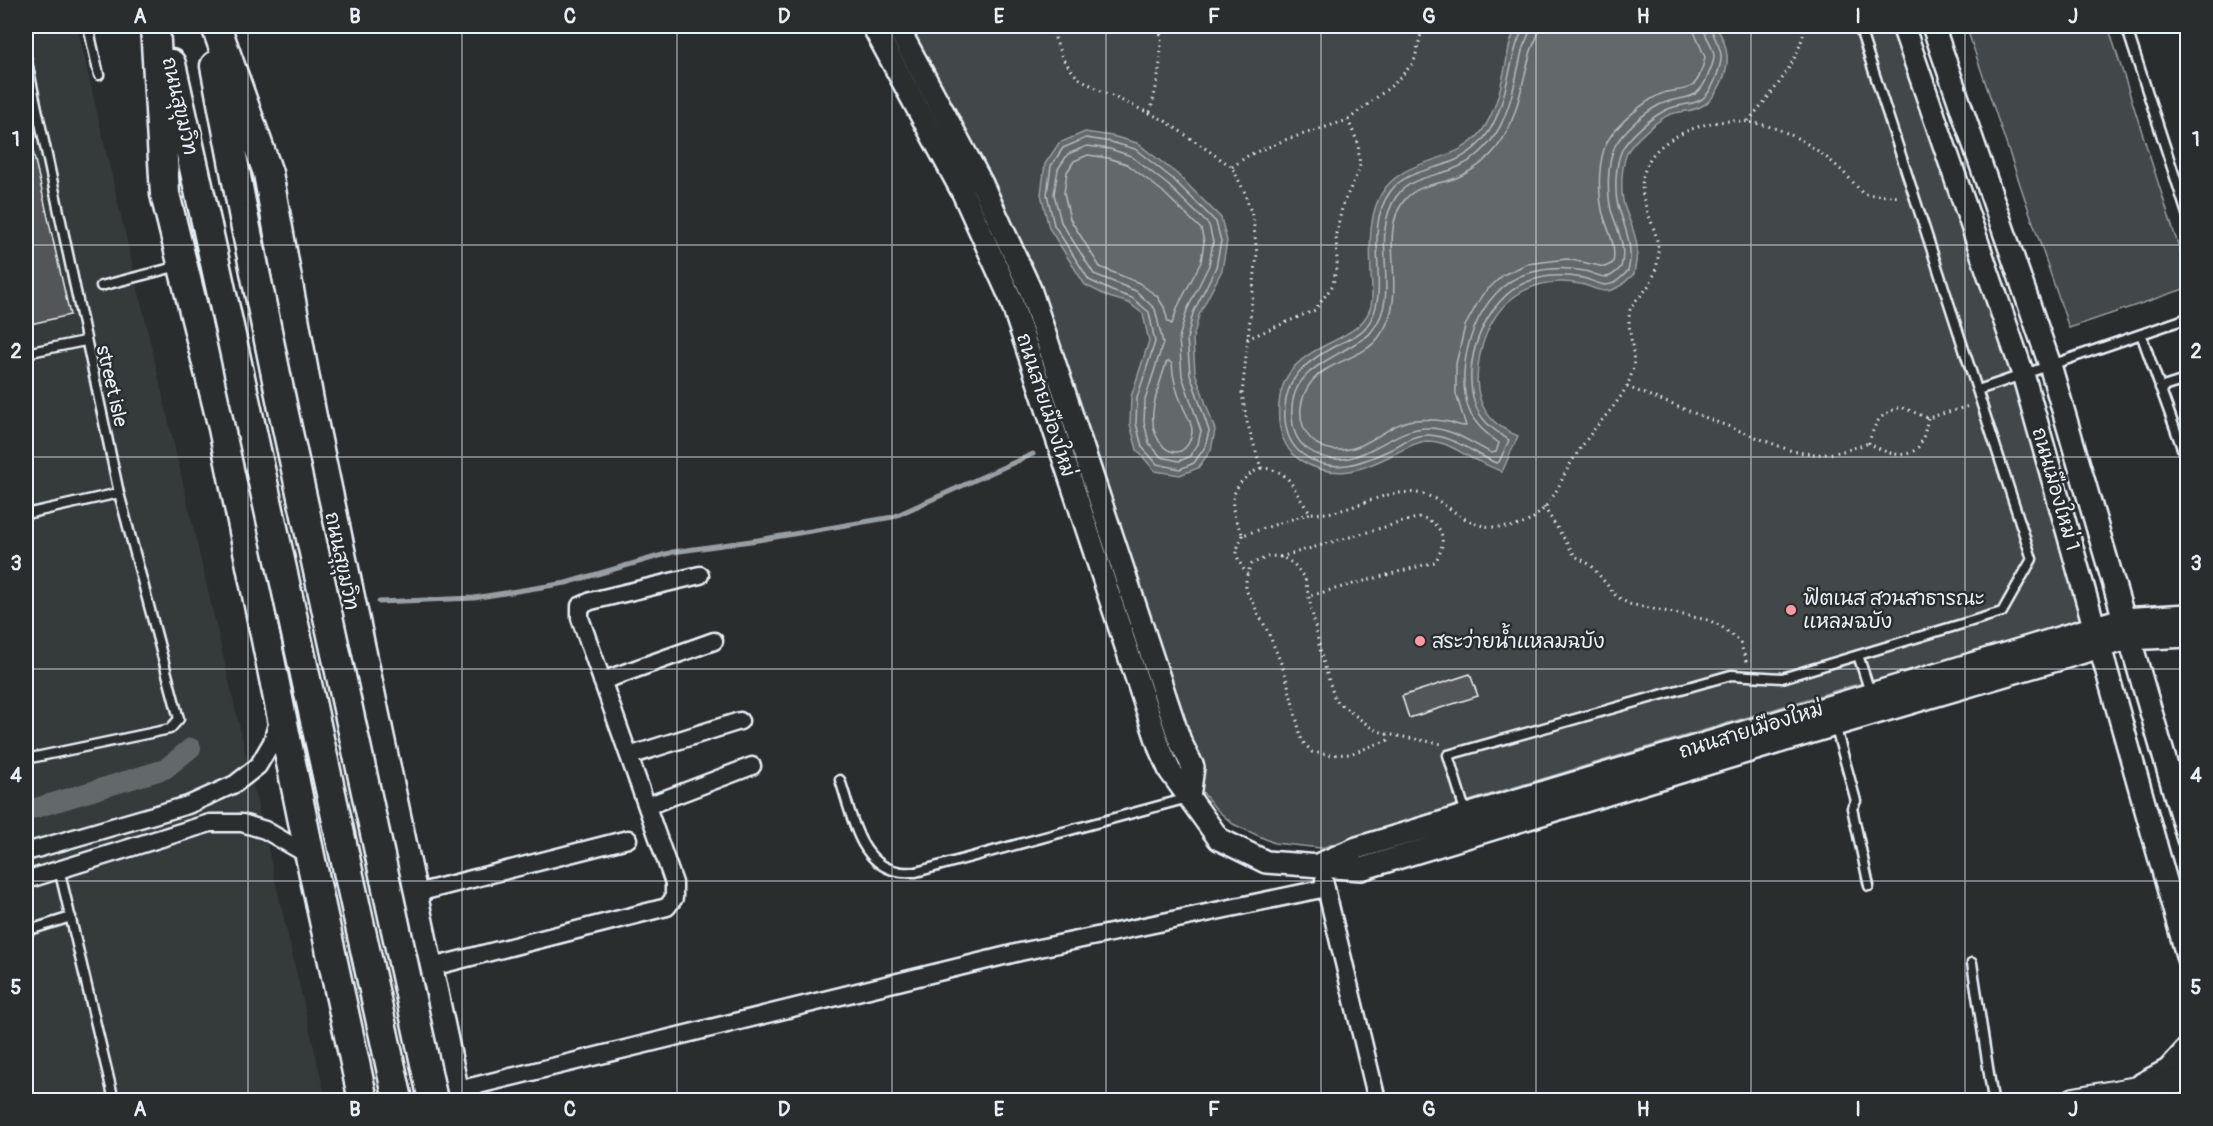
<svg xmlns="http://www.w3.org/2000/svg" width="2213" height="1126" font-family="Pangolin,'Playpen Sans Thai',sans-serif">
  <rect width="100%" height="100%" fill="#2a2d2e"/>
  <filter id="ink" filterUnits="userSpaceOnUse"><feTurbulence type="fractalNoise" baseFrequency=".0167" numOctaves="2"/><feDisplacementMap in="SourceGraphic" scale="12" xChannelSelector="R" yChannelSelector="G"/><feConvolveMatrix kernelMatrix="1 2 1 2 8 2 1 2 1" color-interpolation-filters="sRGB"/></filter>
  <g filter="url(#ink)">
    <path fill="#363a3b" d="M26 26H77L326 1100H26Z"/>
    <path fill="#424648" stroke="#959ca0" stroke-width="1.5" d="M899 26H1903L2095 627 1851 686 1462 803 1321 848 1274 843 1233 824 1216 809 1200 789 1203 772 1186 732 1087 431Z
      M1966 26H2108L2187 273V288L2069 328Z"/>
    <path fill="#63686b" stroke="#989fa3" stroke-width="1.5" d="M1519 26H1715C1721 34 1726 44 1727 55 1729 72 1717 98 1702 106 1692 112 1681 111 1671 114 1659 118 1632 142 1627 153 1621 167 1620 194 1625 208 1629 220 1636 233 1637 247 1637 256 1636 265 1634 274 1626 281 1618 290 1607 291 1599 292 1588 285 1580 284 1543 277 1509 290 1491 324 1481 343 1475 369 1478 390 1482 415 1497 427 1518 436L1502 472C1492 467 1482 463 1473 459 1458 451 1445 441 1427 441 1414 442 1405 449 1394 454 1361 471 1334 481 1300 460 1286 451 1281 437 1279 422 1272 336 1358 353 1371 306 1373 296 1372 285 1371 275 1370 246 1367 211 1386 187 1411 156 1457 164 1482 131 1495 113 1500 90 1505 68 1508 54 1509 37 1519 26Z
      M1085 132 1112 136 1137 143 1177 174 1221 218 1227 241 1222 270 1199 315 1193 339 1195 372 1215 430 1211 450 1198 468 1180 475 1155 471 1137 450 1130 424 1131 397 1149 341 1143 314 1129 303 1109 297 1085 285 1049 228 1041 194 1045 164 1059 143Z"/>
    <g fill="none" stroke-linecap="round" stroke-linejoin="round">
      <path stroke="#b3bac0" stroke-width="1.5" d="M1523 26C1522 33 1518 39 1516 47 1502 93 1503 142 1449 163 1428 171 1404 172 1390 192 1360 233 1395 293 1366 327 1360 335 1347 340 1339 344 1306 361 1282 379 1285 419 1286 433 1290 445 1302 454 1332 476 1362 463 1392 449 1404 442 1414 434 1429 435 1454 437 1474 453 1496 463L1499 462 1509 440C1496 431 1484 424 1477 409 1458 366 1485 297 1529 281 1545 275 1566 275 1583 278 1590 280 1598 284 1605 285 1614 285 1622 277 1628 271 1634 249 1626 230 1619 209 1614 194 1615 165 1622 150 1628 137 1653 116 1666 110 1691 99 1703 111 1716 78 1718 71 1722 63 1721 55 1720 44 1712 36 1711 26
        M1531 26C1530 35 1524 42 1522 51 1511 99 1505 150 1451 170 1431 177 1409 178 1396 197 1368 238 1404 294 1371 332 1368 337 1361 340 1356 343 1327 362 1289 372 1292 416 1293 429 1295 439 1306 448 1354 483 1388 425 1430 428 1453 429 1471 443 1492 453L1496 452 1499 443C1487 434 1475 425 1469 410 1452 363 1479 286 1529 273 1547 268 1566 267 1584 271 1591 272 1599 277 1606 277 1612 276 1617 272 1621 267 1627 246 1617 229 1611 210 1607 193 1607 162 1615 146 1623 131 1644 113 1659 105 1683 93 1697 106 1709 73 1711 68 1714 62 1714 56 1713 44 1704 36 1703 26
        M1540 26C1539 35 1534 42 1531 51 1516 104 1515 153 1456 178 1438 185 1416 184 1403 202 1376 239 1412 293 1379 337 1364 358 1332 360 1314 379 1289 406 1300 452 1342 450 1368 449 1388 424 1413 420 1425 419 1436 419 1449 422 1455 423 1460 427 1466 426L1456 394V364L1465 326 1482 295 1503 275 1527 264 1567 259 1605 267 1613 263C1617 243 1606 228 1602 210 1598 190 1598 160 1607 142 1616 125 1647 98 1666 92 1674 90 1685 91 1692 86 1700 80 1703 66 1705 57L1695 34 1694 26
        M1086 138 1111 142 1135 149 1173 179 1216 222 1221 241 1216 267 1193 313 1187 339 1190 374 1209 431 1205 447 1194 463 1180 469 1157 464 1142 447 1136 423 1137 398 1155 342 1149 312 1132 298 1112 291 1089 280 1054 225 1047 194 1051 166 1063 148Z
        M1087 146 1110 149 1131 156 1168 185 1209 225 1213 242 1209 265 1187 310 1179 338 1182 376 1201 431 1198 444 1189 457 1179 461 1161 457 1149 443 1144 422 1145 400 1163 343 1155 309 1136 291 1094 274 1061 222 1054 194 1058 169 1068 154Z
        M1088 155 1108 158 1127 164 1162 191 1201 229 1204 242 1201 262 1178 306 1172 324 1168 322 1164 307 1157 296 1139 283 1100 267 1070 219 1064 193 1067 172 1074 161Z
        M1169 361 1172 364C1173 377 1176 391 1182 404 1185 413 1192 421 1192 431 1192 439 1186 451 1177 452 1172 452 1167 450 1164 447 1141 424 1159 389 1166 363Z"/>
      <path stroke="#989fa3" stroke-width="5" d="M379 602 474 598 566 583 673 552 758 540 893 517 1033 454"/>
      <path stroke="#63686b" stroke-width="20" d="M26 811 165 769 191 748"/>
    </g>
    <path fill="#535759" stroke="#e8f1f8" stroke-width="1.5" d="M26 147H32L70 315 26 325Z
      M1470 674 1478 696 1409 718 1402 696Z"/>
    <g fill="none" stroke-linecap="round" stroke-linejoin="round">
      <g stroke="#e8f1f8" stroke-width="13">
        <path id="service" d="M88 26 99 75
          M2126 26 2188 217
          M26 57 119 493 179 719 170 729 26 759
          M101 286 179 266
          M2141 334 2188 465
          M26 353 85 341
          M2160 388 2188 379
          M1978 390 2188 318
          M26 514 119 493
          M1858 655 1871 695
          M1835 725 1856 801 1852 808 1869 886
          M840 780C851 811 858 863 897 871 903 873 910 872 916 872L1188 798
          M1466 814 1448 755 1731 675 1782 678 2002 612 2032 559 1859 26
          M59 869 114 1100
          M26 931 71 917
          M1972 963 1993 1100"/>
      </g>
      <g stroke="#e8f1f8" stroke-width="21">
        <path id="minor" d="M602 681 714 641
          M629 756 740 721
          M647 806 752 766
          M26 852 188 805 235 784 258 766 272 742 278 721
          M26 880 210 823H242L265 830 310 856
          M1324 880 1377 1100
          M413 894 628 839
          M428 968 667 907 674 898V883L580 618V606L591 601 700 575
          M454 1091 1020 952 1326 888"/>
      </g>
      <g stroke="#e8f1f8" stroke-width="26">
        <path id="tertiary" d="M873 26 963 193 1010 297 1160 749 1170 771 1219 839 1266 862 1361 869 1835 725 2128 639 2188 636
          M897 26 982 184 1030 289 1180 741 1193 767 1189 797
          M1903 26 2023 374 2188 959
          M1933 26 2050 365 2188 839
          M1320 864 1357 848 2122 619 2188 615
          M2142 1084 2168 1070 2188 1048"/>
      </g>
      <g stroke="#e8f1f8" stroke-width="28">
        <path id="secondary" d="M2074 1100 2188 1080"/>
      </g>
      <g stroke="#e8f1f8" stroke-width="33">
        <path id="trunk" d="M155 26 165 194 223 428 310 856 363 1100
          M216 26 268 173 311 412 456 1100
          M171 64 207 226
          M215 66 244 218"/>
      </g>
      <path stroke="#e8f1f8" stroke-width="3" stroke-dasharray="1.5 4.5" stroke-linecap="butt" d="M1056 26 1055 38 1062 58 1077 77 1101 91 1164 120 1232 167 1244 191 1253 218 1257 254 1242 394 1247 422 1261 468C1295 470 1291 492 1311 513 1349 517 1379 488 1417 493 1449 498 1459 528 1498 527 1510 527 1519 527 1529 521 1536 517 1544 509 1549 502 1558 491 1563 475 1571 463 1579 450 1588 437 1597 426 1612 408 1628 392 1633 368 1636 349 1626 330 1630 310 1632 303 1639 298 1644 292 1653 281 1659 265 1658 250 1657 220 1633 200 1646 167 1652 151 1666 141 1681 134 1748 99 1820 140 1863 194L1901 197
        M1150 112C1158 83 1163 56 1160 26
        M1748 121C1772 93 1799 63 1805 26
        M1232 167 1249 155 1285 140 1348 120 1395 83 1414 62 1423 26
        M1247 339 1315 310 1333 285 1337 263 1336 234 1343 204 1360 168 1358 143 1348 120
        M1627 387 1789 450C1824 458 1835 454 1869 443
        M1928 418C1926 426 1924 439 1919 446 1906 462 1883 452 1869 443 1875 421 1880 414 1901 407L1928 418 1969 406
        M1261 468C1229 483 1226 506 1243 535L1311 513
        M1544 507 1575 556 1591 565 1616 596 1629 604 1708 620 1721 626 1740 642 1747 664
        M1243 535C1234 553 1235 557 1247 574
        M1280 557 1420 517C1444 524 1448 541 1435 562L1309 596
        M1387 734 1388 740 1350 754 1330 755 1312 752 1302 741 1285 673 1269 634 1246 590V578L1251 564 1270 556 1282 557 1294 564 1305 579 1321 654 1335 700 1373 729 1387 734 1442 744"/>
      <use href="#service" stroke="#2a2d2e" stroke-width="8"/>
      <use href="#minor" stroke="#2a2d2e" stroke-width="16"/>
      <use href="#tertiary" stroke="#2a2d2e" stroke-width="21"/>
      <use href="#secondary" stroke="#2a2d2e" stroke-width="24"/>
      <use href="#trunk" stroke="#2a2d2e" stroke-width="28"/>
      <g stroke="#e8f1f8" stroke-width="33" stroke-linecap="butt">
        <path id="trunk-bridge" d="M244 218 284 414 433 1100
          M207 226 398 1100"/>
      </g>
      <use href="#trunk-bridge" stroke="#2a2d2e" stroke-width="28"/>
    </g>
  </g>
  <path fill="none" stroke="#e8f1f8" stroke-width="1.5" stroke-opacity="0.55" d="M248 26V1100M462 26V1100M677 26V1100M892 26V1100M1106 26V1100M1321 26V1100M1536 26V1100M1751 26V1100M1965 26V1100M26 245H2188M26 457H2188M26 669H2188M26 881H2188"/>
  <g fill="#ff9aa2" stroke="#2a2d2e" stroke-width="2">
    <circle cx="1791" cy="610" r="6"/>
    <circle cx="1420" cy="641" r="6"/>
  </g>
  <g text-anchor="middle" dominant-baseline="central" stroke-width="5" stroke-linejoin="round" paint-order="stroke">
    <g font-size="20" fill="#e8f1f8" stroke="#2a2d2e">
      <text transform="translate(180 106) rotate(77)">ถนนสุขุมวิท</text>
      <text transform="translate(112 386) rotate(77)">street isle</text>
      <text transform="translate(1046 405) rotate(72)">ถนนสายเมืองใหม่</text>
      <text transform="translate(2056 489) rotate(74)">ถนนเมืองใหม่ 1</text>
      <text transform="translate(342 561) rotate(78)">ถนนสุขุมวิท</text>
      <text transform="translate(1751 730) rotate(-17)">ถนนสายเมืองใหม่</text>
    </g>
    <g font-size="20" fill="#e8f1f8" stroke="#2a2d2e" text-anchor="start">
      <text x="1803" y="598">ฟิตเนส สวนสาธารณะ<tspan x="1803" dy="23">แหลมฉบัง</tspan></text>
      <text x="1432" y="641">สระว่ายน้ำแหลมฉบัง</text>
    </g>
  </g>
  <rect width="2213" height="1126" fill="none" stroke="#2a2d2e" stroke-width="66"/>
  <rect x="33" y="33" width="2147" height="1060" fill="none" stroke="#e8f1f8" stroke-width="2"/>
  <g font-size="20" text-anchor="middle" font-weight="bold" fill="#e8f1f8">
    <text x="140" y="23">A</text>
    <text x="355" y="23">B</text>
    <text x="570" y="23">C</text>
    <text x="784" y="23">D</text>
    <text x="999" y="23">E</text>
    <text x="1214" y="23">F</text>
    <text x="1429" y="23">G</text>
    <text x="1643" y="23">H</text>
    <text x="1858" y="23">I</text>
    <text x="2073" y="23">J</text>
    <text x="16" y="146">1</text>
    <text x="2196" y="146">1</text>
    <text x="16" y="358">2</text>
    <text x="2196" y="358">2</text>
    <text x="16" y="570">3</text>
    <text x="2196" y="570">3</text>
    <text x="16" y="782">4</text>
    <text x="2196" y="782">4</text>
    <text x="16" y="994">5</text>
    <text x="2196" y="994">5</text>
    <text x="140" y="1116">A</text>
    <text x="355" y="1116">B</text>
    <text x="570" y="1116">C</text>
    <text x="784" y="1116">D</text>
    <text x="999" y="1116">E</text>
    <text x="1214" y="1116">F</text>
    <text x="1429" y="1116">G</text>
    <text x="1643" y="1116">H</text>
    <text x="1858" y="1116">I</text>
    <text x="2073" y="1116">J</text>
  </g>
</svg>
